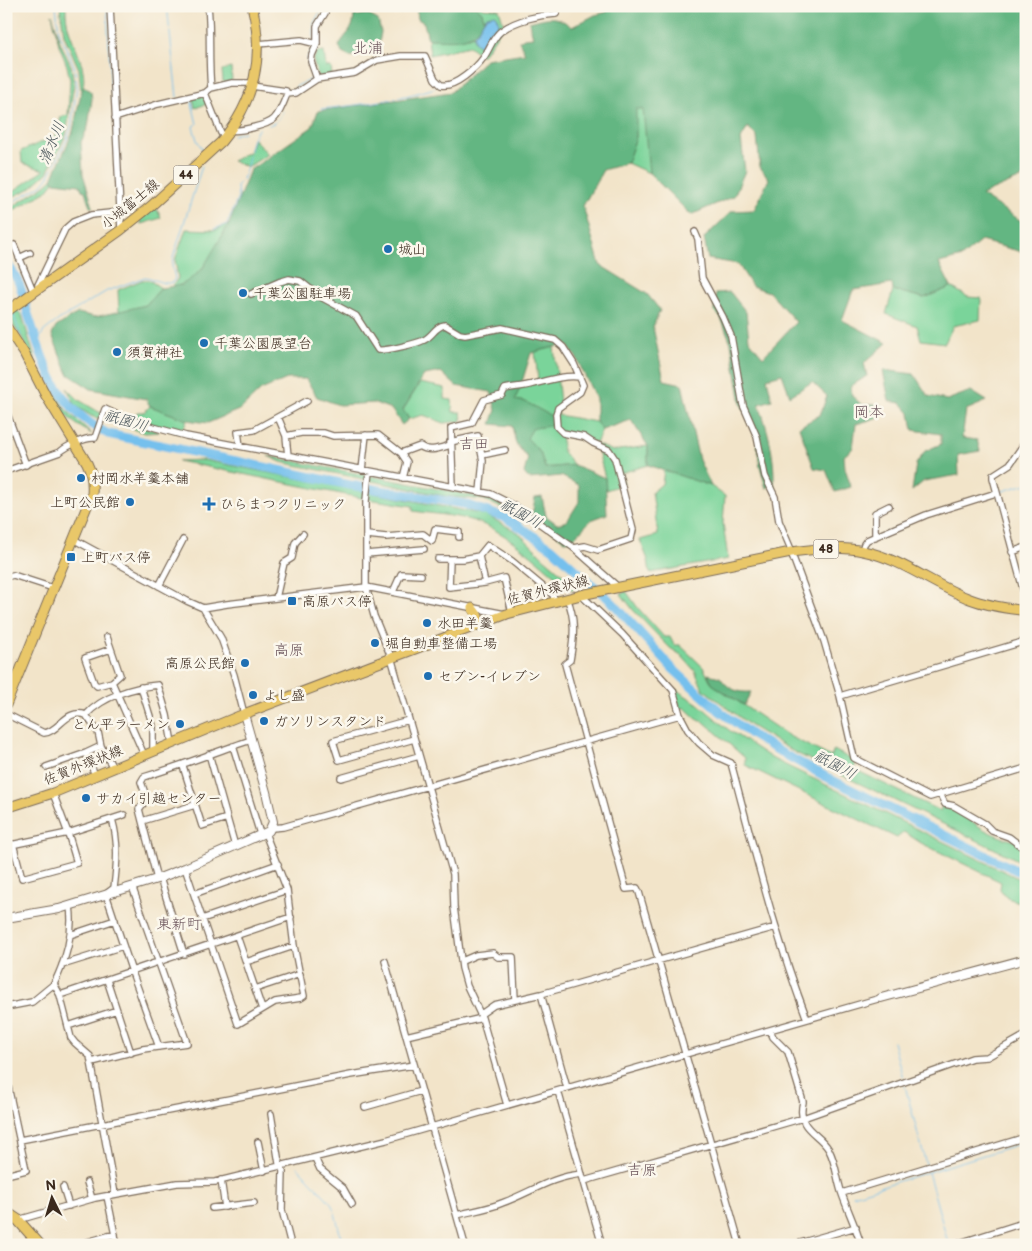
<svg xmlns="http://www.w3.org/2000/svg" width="1032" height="1251" font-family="'Balsamiq Sans','Klee One',sans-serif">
  <rect width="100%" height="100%" fill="#fbf7ec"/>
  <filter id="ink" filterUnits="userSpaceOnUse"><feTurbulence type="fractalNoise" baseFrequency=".02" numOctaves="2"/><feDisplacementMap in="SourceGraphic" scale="10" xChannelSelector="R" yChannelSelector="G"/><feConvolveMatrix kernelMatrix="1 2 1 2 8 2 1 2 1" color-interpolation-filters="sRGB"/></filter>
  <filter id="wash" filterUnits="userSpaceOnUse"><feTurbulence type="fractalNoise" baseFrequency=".0096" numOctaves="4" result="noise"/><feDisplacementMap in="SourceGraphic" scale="20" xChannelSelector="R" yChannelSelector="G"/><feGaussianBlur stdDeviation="1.12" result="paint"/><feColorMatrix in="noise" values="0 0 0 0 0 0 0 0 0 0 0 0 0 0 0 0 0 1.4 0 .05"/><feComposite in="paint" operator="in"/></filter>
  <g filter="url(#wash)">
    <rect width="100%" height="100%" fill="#f2e4c9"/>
    <path fill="#7ad49a" stroke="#5a7f5c" d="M60 6H66C66 11 66 17 67 22 71 44 91 70 81 93L79 69 64 35Z
      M475 6H483L482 8 499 9 504 25 483 55H481L469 46 430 55 428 39 464 38 474 35C473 41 475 43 481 45L497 28 487 16 484 20 482 12Z
      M52 14 60 42 71 66 74 84 66 135 47 173 29 189 6 200V196L44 170 22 163 21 151 56 136 61 117 68 115 70 80 67 66 59 45Z
      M317 52H324L326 67H331L332 75 318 77 313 60Z
      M231 68 232 81 223 82 222 70Z
      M204 96 207 104 195 108 193 98Z
      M635 108 644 109 649 173 627 163 636 137Z
      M254 139 268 154 248 167 232 161 249 152Z
      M52 179 54 182 46 192 14 210 7 219 6 228V213C20 199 38 193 52 179Z
      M156 207 161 218 141 224 140 219Z
      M229 224C215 247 202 283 172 287L178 278 175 260 186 229 215 230Z
      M142 280H149L161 288 146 305 119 312 118 290Z
      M951 287 968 297 981 298 980 320 953 326 945 343 921 340 917 326 886 314 893 290 924 298Z
      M12 306 22 315 35 359 32 361 23 339 14 327 11 316 13 313Z
      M554 347 560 402 558 415 596 422 602 430 596 444 613 451 648 446V465L621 473 624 484 606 490 605 478 596 443 561 431 563 452 574 465 545 468 540 452 526 438 533 428 515 400 522 382 538 380 535 352Z
      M39 371 65 409 92 434C66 420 46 399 39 371Z
      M420 383 445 388V399L452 400 453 412H461L462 421 444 423 423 415 409 419 403 410Z
      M67 388 79 400 99 412 159 432 145 433 91 416 76 406Z
      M150 406 187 420 182 433 134 420 137 412H144Z
      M268 456 490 499 528 520 484 500 445 496 281 462Z
      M204 460 486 515 519 533 544 558 578 587 572 590C545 567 507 531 474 521 454 515 433 514 413 511V506L361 498 178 461Z
      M664 470 711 486 725 496 723 523 728 559 650 573 648 560 640 540 658 535 652 492 662 484Z
      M626 591 638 608 664 637H670L674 645H680L703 667 712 684 789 736 831 757 834 750 856 762 854 769 940 811 942 806C960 809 972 824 989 832 1001 838 1013 840 1026 844V864L794 752 751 726 703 689 695 671 681 655 670 648 634 611 621 594Z
      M675 689 697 703 729 730 773 759 1026 882V904L1007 898 1000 889 1001 882 921 843 904 832 897 838 745 765V758L703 721H699L685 708H680Z"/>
    <path fill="#63b682" stroke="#4f7050" d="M416 6H475L482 12 484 20C473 45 451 39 428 39L424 23 418 19Z
      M606 6H1026V176L981 195 1026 224V253L981 241 962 257 939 263 951 287 924 298 893 290 892 284 853 290 842 320 887 343 864 363 867 376 851 386 852 396 862 405H881L877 418 856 424 853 448 844 456 845 468 851 487 835 492 826 470 814 468 799 427 820 415 827 396 812 382 790 396 782 374 767 378 772 400 759 404C768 430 775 457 774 485L766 488 760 466 756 438 741 404 731 343 721 318 714 311 716 293 730 292 746 312 749 340 763 357 796 322 769 292 752 286 738 264 708 259 704 238 732 211 754 210 769 179 760 167 757 137 748 127 741 139 745 171 734 196 691 215 649 173 643 109H636V137L627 163 603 170 583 206 600 265 647 294 660 310 653 327 664 380 682 384 699 460 711 486 648 465V446L631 420 602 430 596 422V399L576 357 566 344 531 353 522 382 515 400 526 402 553 417 551 426 533 428 527 438 540 452 545 468 574 465 605 478 607 514 591 520 572 540 565 541 532 515 535 498 542 497 546 516 557 524 567 521 579 502V485L561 476 529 479 524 473 528 458 516 444 512 426 491 424 496 410 491 392 456 386 441 372 424 375 403 410 409 419 402 425 391 409 375 403 339 405 317 397 306 379H287L261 390 241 409 208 423 187 420 150 406 146 399 91 389 68 374 52 335 56 327 78 313 95 317 146 305 161 288 182 285 201 271 229 224 250 170 312 127 318 111 451 92 486 59 525 53 519 41 524 38 533 37 529 22C549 17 555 14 572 27L595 15 607 12Z
      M367 14 378 20 381 32 378 49 350 57 342 53 339 46C345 33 353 33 354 16Z
      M84 86 91 92 92 99 88 127 81 142 83 174 93 207H90L85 191 82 190 80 185 54 182 52 179 73 131 81 93Z
      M883 370 914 374 928 396 947 400 971 391 987 401 966 410 962 438 977 440 980 451 958 455 959 475 924 481 912 491 916 464 925 451 941 444V434L913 430 910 413 901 403 889 401Z
      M708 674 720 677C728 689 737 693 751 692L744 705 712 684Z"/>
    <path fill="#74c0ed" stroke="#587586" d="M495 14 499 23 493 34 481 46C475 43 473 41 474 35 480 29 482 22 487 16Z"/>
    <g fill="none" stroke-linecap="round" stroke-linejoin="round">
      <path stroke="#74c0ed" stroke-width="1" d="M107 6 111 93
        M167 6 177 97
        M314 40V23L323 6
        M294 90 297 86 312 79 307 58 313 47
        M191 99 197 124 193 127 197 140 203 150
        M321 109C359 105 397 100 435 88
        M269 125C277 123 279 119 283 111
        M233 135 244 132
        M6 209 16 200 42 185 49 176 67 139 71 127 77 86 74 66 59 32 56 6
        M214 229 227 224 238 198 237 186C239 183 243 180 244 176 251 160 247 143 259 128
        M6 296 9 305
        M13 313 21 336
        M37 343 44 331 60 319 107 291 145 277C155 278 162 286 173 282L175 278 172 266 173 258 202 166
        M6 352 11 347
        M13 421 16 429
        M1000 492 1026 484
        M893 1042 903 1078
        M905 1086 926 1164
        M298 1167 331 1203 335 1213 343 1245
        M928 1172 948 1243
        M853 1195 1026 1142"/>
      <path stroke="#74c0ed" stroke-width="9" d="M6 262C10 268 15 275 18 281 23 292 25 304 28 314 45 367 56 407 108 434L350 485 464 504 506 518 552 548 612 602 673 669 696 690 721 712 752 735 782 753 832 780 1026 875"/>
    </g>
  </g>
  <g filter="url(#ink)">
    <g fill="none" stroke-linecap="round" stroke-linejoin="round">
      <g stroke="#7b6b5a" stroke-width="8">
        <path id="minor" d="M110 6 121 230
          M258 44 301 40 317 44
          M317 79 311 62 312 55 317 44V26L325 13 326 6
          M252 86 286 91 287 94 296 93 317 79 355 73 377 60 401 56H425L435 79 441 85C455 88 476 68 484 57 490 48 493 37 501 31 516 20 539 15 556 14L559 6
          M211 88 232 83H248
          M205 93 221 133 226 136
          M115 118 158 104 205 93 211 88C208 60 211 33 208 6
          M231 130C239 132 268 125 274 119 280 113 284 102 287 94
          M695 232 698 239 702 278 723 317 731 336 743 405 757 437 765 476 775 497 779 521 790 547 791 552 824 641 840 696 854 758 930 797 1026 768
          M14 245 34 293
          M19 258 30 253
          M38 289V285L65 229 73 222 91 215 120 212
          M251 294 279 282 289 279 300 281 319 296 356 316 378 350C385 351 416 344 424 340 433 336 435 326 445 325L460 334 465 335 502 328 555 340 563 347 574 364 583 385 580 392 558 408 556 414 557 427 563 433 584 437 593 443 609 450 615 459 633 530 631 539 598 550 585 546 574 548
          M6 411 26 465
          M278 417 286 436 288 456
          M286 436 301 433H324L333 436 378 435 401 453 407 462 403 478
          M1026 441 1010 464 993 475V478L1026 600
          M450 442 478 436 483 461 480 492
          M240 446 238 432 254 430 307 401
          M401 453 420 446C429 453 440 448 451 445
          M482 455 505 450
          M362 470 366 435
          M6 471 60 452C67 446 85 437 95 438L105 409 122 417 153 427 186 436 491 494 515 506 574 548 618 587
          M369 471 366 501V587L374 616 391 657 453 874 454 907 462 968 467 986 482 1018 507 1105
          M453 486 451 428 472 423 484 400 502 395 505 389C513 387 521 387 529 385 546 381 562 375 580 377
          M367 535 386 537 423 534 432 541 435 529 459 532V537
          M875 537V513L889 506
          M73 539 187 601 203 608 227 604 366 587 505 614
          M862 551 864 544 867 540 926 515 996 493
          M1012 552 1026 547
          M366 554 424 549
          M479 556 485 583
          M438 559H463L479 556 488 545 512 561 553 595 555 601
          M450 559 449 587 485 583 504 578 512 613
          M6 577 13 575 53 588
          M159 586 183 540
          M393 592 401 574 421 575
          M581 595 622 634 673 690 680 715 688 730 699 743 713 755 731 763C754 849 775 936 807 1019
          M276 598 284 563 292 558 295 543 303 534
          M567 598C576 619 574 638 570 660L565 664 626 889 637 888 639 892 740 1245
          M203 608 221 638 234 675 244 714
          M107 637 120 675 112 682 144 755
          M111 649 85 658 94 683 97 686 112 682
          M6 678 15 681
          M141 687 153 726V751
          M840 696 1026 641
          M6 714 44 733C59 732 66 708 86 715L98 732 101 746 113 768
          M86 715C103 696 134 687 158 685L167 715 172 743
          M409 720 333 741 339 760 414 739
          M233 746 260 834
          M209 754 227 818
          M183 766 202 826 227 818 235 846
          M46 767 86 753
          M95 775 86 753 101 746
          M341 778 419 756
          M940 794 945 804 954 806 985 824 992 831 1009 837 1026 850
          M112 819C119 843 117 864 114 888L106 894 132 972 159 1047
          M142 821 195 805
          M272 828 283 827 680 715
          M13 844 22 878 77 863 68 833 124 815
          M6 846 68 833 53 793
          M185 868 238 1024 275 1002 301 998 304 996 294 946 287 890 265 833
          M160 878 184 954
          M157 879 139 809 147 799 141 782 144 777C181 766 215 752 251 740
          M194 894 278 864
          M70 906C74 934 66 959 54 984L60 995 71 1038 75 1043 90 1056 115 1194
          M202 919 287 890
          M70 935 115 920
          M237 936 262 1009
          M385 961 465 1245
          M462 961 476 955 493 953 498 957H513L515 1000
          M246 962 294 946
          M62 965 123 946
          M107 980 131 1053
          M255 989 300 974
          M541 994 567 1088
          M60 995 291 917
          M6 1007 32 1002 54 984
          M481 1014 494 1005 541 994 776 927
          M68 1026 117 1010
          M770 1030 773 1037 788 1052 803 1102C796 1130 819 1132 829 1150 836 1163 837 1180 842 1194 848 1211 856 1227 861 1245
          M406 1036 482 1018
          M92 1062 143 1049 187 1043 132 886
          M6 1077 26 1170 6 1175
          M558 1091 602 1245
          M365 1107 421 1091
          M271 1114 279 1163 283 1171 282 1210 291 1245
          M20 1140 351 1075 414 1065
          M258 1142 264 1171
          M315 1158 320 1169 343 1188 352 1204
          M221 1180 225 1207
          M584 1181 803 1118 972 1058 987 1057 1026 1035
          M87 1182 92 1199
          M63 1187 69 1206
          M842 1193 1026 1137
          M107 1196 117 1245
          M212 1208 254 1203
          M457 1215C472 1211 488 1209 502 1203 530 1193 550 1177 582 1174
          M18 1220 95 1198 177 1183 215 1182 386 1140 881 998
          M77 1245 115 1234
          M793 1245 856 1227
          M953 1245 1026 1222"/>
      </g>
      <g stroke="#7b6b5a" stroke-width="10">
        <path id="tertiary" d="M6 918 59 909 157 879 185 868 269 831 273 822 266 792 244 714
          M881 998 1026 959"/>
      </g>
      <g stroke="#7b6b5a" stroke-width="11">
        <path id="primary" d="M6 312 121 230 151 206 221 142C255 101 265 57 252 6
          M6 326 24 353 46 396 87 463C92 473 93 482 92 494L6 705
          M472 608 478 616 475 625
          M6 808 53 793 244 714 507 614 581 595 791 552C814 549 839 546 863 551 902 559 933 585 970 599 988 606 1006 608 1026 611"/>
      </g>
      <g stroke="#7b6b5a" stroke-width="12">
        <path id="trunk" d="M6 1212 18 1220 40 1245"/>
      </g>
      <use href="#minor" stroke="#fff" stroke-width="5.5"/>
      <use href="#tertiary" stroke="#fff" stroke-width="8"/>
      <use href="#primary" stroke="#e9c769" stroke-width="9"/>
      <use href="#trunk" stroke="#e9c769" stroke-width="10"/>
    </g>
  </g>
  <g fill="#1f6fb2" stroke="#fbf7ec" stroke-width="2">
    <circle cx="388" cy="249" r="5"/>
    <circle cx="243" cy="293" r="5"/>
    <circle cx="204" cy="343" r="5"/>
    <circle cx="117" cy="352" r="5"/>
    <circle cx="81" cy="478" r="5"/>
    <circle cx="130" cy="502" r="5"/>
    <path d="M206.5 496.5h5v5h5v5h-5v5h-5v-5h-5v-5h5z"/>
    <rect x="66" y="552" width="10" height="10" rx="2.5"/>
    <rect x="287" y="596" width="10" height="10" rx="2.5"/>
    <circle cx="427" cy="623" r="5"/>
    <circle cx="375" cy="643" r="5"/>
    <circle cx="245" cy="663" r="5"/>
    <circle cx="428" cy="676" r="5"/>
    <circle cx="253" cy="695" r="5"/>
    <circle cx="264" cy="721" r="5"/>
    <circle cx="180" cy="724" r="5"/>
    <circle cx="86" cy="798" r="5"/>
  </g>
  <g text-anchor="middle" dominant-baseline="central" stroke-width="5" stroke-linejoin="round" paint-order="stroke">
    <g fill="#fbf7ec" stroke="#75685c" stroke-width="1">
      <rect x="173.5" y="165.5" width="25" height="19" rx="4"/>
      <rect x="813.5" y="539.5" width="25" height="19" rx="4"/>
    </g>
    <g font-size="12" font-weight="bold" fill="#3b2a1e">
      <text x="186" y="175">44</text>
      <text x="826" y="549">48</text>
    </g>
    <g font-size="14" fill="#3b2a1e" stroke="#fbf7ec">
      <text transform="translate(130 204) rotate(-39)">小城富士線</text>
      <text transform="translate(548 590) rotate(-14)">佐賀外環状線</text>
      <text transform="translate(83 765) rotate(-22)">佐賀外環状線</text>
    </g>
    <g font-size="14" fill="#3b2a1e" stroke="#fbf7ec" text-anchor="start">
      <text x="398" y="249">城山</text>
      <text x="253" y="293">千葉公園駐車場</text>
      <text x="214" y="343">千葉公園展望台</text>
      <text x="127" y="352">須賀神社</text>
      <text x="91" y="478">村岡水羊羹本舗</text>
      <text x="120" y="502" text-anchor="end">上町公民館</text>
      <text x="220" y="504">ひらまつクリニック</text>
      <text x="81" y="557">上町バス停</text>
      <text x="302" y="601">高原バス停</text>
      <text x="437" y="623">水田羊羹</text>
      <text x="385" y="643">堀自動車整備工場</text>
      <text x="235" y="663" text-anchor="end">高原公民館</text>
      <text x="438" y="676">セブン-イレブン</text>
      <text x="263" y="695">よし盛</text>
      <text x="274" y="721">ガソリンスタンド</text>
      <text x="170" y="724" text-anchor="end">とん平ラーメン</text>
      <text x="96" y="798">サカイ引越センター</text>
    </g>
    <g font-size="15" fill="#695259" stroke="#fbf7ec">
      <text x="368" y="48">北浦</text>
      <text x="869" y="412">岡本</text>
      <text x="474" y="444">吉田</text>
      <text x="289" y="650">高原</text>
      <text x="179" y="924">東新町</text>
      <text x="642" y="1170">吉原</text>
    </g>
    <g font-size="15" font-style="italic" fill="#4c575c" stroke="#fbf7ec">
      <text transform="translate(52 143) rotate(-68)">清水川</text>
      <text transform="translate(126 421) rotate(16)">祇園川</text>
      <text transform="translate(521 514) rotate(29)">祇園川</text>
      <text transform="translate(835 765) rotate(28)">祇園川</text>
    </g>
  </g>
  <rect width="1032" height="1251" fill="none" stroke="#fbf7ec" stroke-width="25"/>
  <g transform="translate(52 1198) rotate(355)" stroke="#fbf7ec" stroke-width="4" paint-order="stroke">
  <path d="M0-4L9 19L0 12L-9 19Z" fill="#3b2a1e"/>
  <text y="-8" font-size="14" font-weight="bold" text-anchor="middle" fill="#3b2a1e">N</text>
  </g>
</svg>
